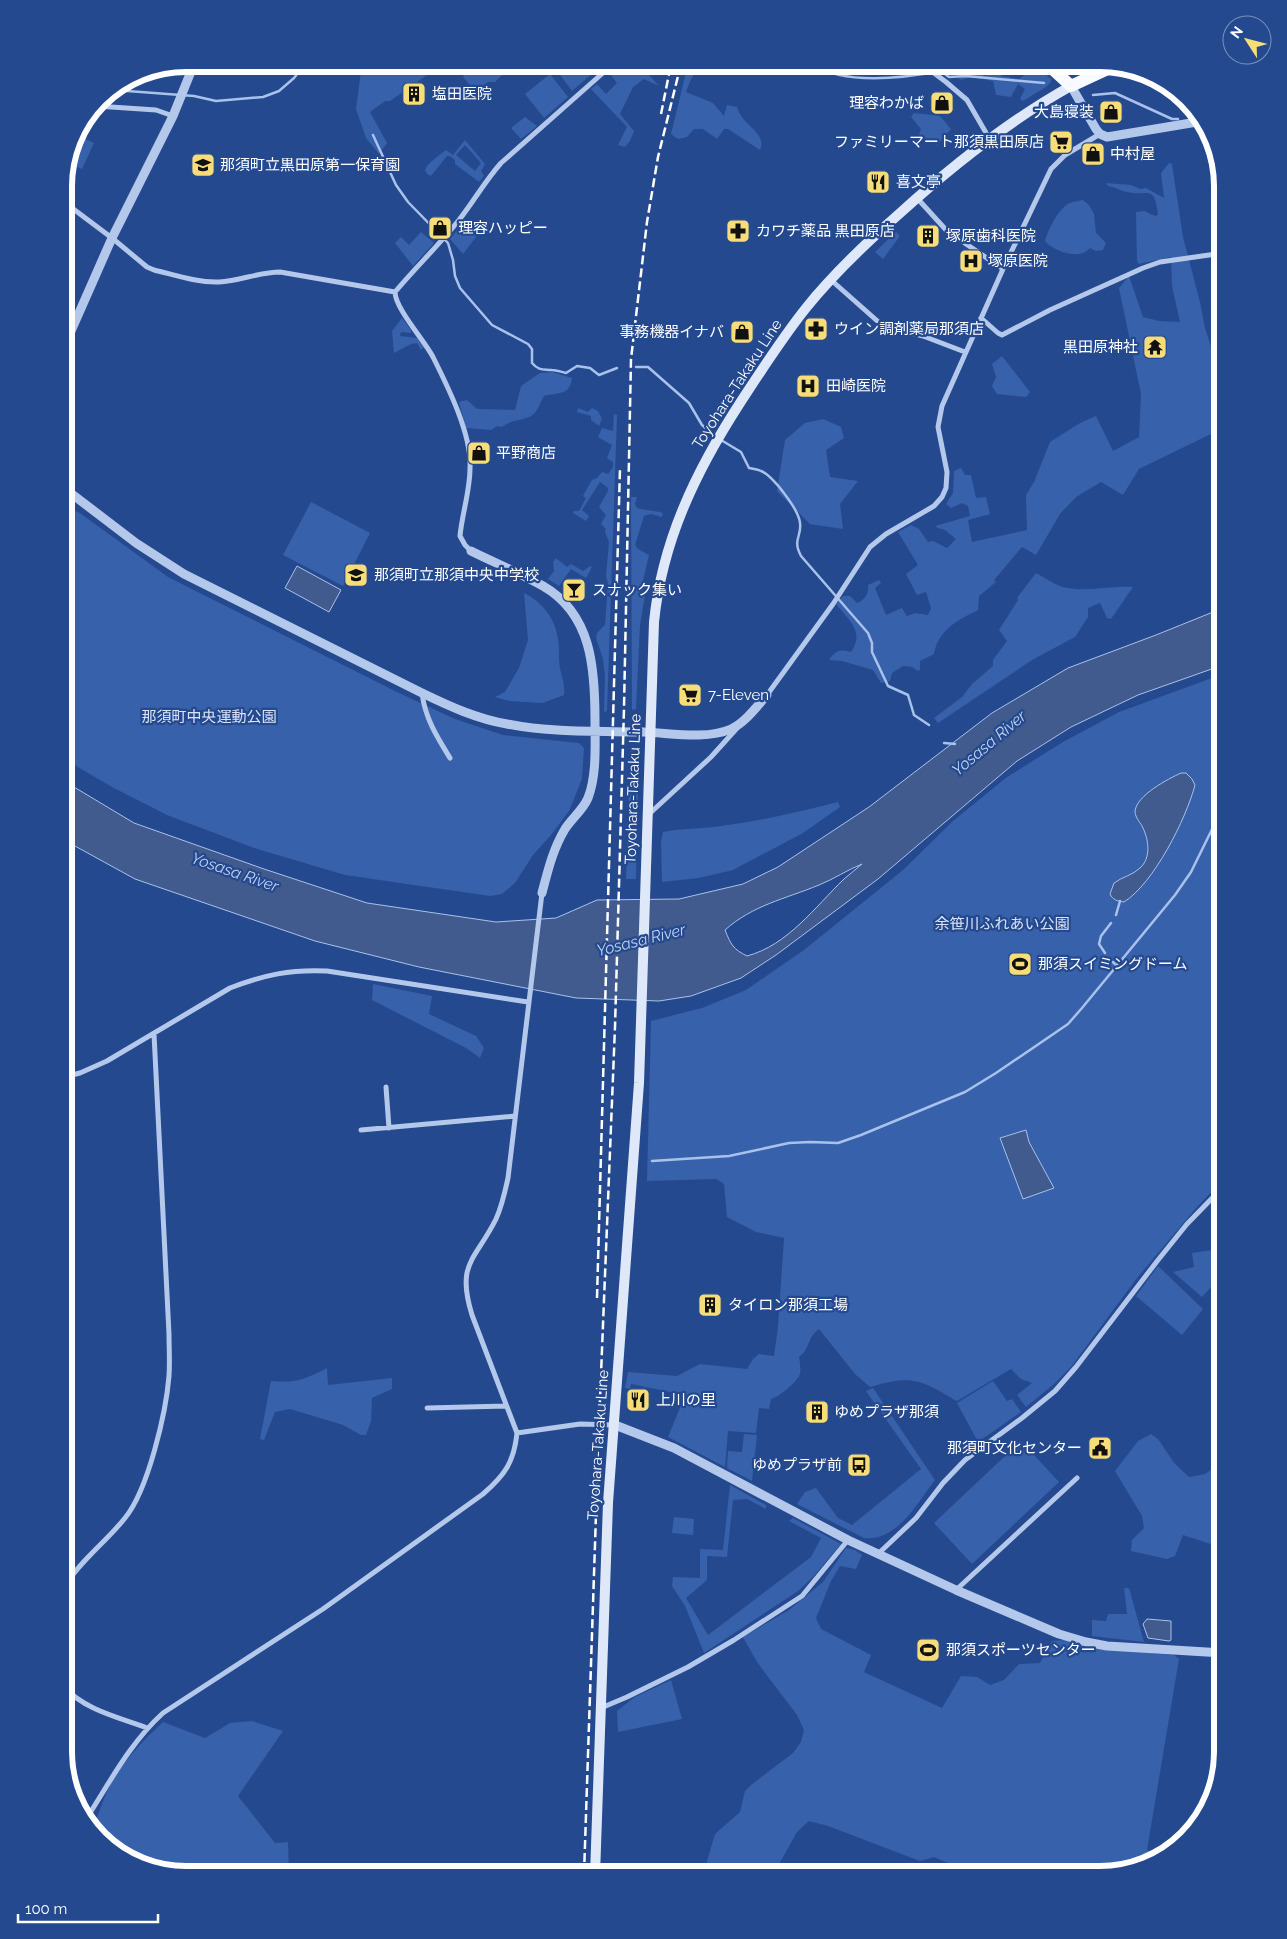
<svg xmlns="http://www.w3.org/2000/svg" width="1287" height="1939" font-family="Raleway,'Noto Sans JP',sans-serif">
  <rect width="100%" height="100%" fill="#24498e"/>
  <path fill="#3861ab" fill-rule="evenodd" d="M366 64H449L444 69 427 75 390 101H385L370 112 387 143 379 154 366 138 356 109 361 71Z
    M470 64H505L506 68 502 75 495 82H488L476 92 463 77Z
    M552 64H591L596 70 572 91Z
    M619 64H639L659 86 644 79 633 87 620 114 634 131 630 141 625 147 618 145 627 127 591 89 597 84 606 94 617 83 609 73Z
    M688 64H708L709 67C693 70 692 77 686 92L713 103 724 116 727 105 737 107C742 126 768 133 760 150L728 129H724L717 139 703 129H694L687 137 678 139 671 134Z
    M997 66 1002 71 1001 76 1019 79 1027 73H1044L1051 79V82L1046 87 1023 101 1020 99 1025 89 1018 84 1011 97 996 95 993 81C983 79 971 76 961 80L958 78 969 68 985 76Z
    M550 74 568 97 544 118 525 94Z
    M914 113 940 116 951 129 937 145 927 138 923 141 918 137 921 129 911 117Z
    M525 117 537 126 521 139 511 128Z
    M77 135 94 143 82 169 68 163 72 146Z
    M465 140 485 164 481 171 484 176 479 182 455 164V160L450 156H447L431 176 427 174 425 170C428 162 440 155 446 150L453 155ZM465 145 481 163 475 171 456 155Z
    M1169 163 1172 164 1183 237 1200 302 1205 328 1218 368 1223 364V431L1215 432 1139 469 1123 495 1101 482 1076 497 1060 514 1036 555 1022 547 994 580 996 582 979 596 978 610C958 620 938 630 934 654L920 661V670L918 671 912 667 903 666 892 673 890 681 881 683 873 670 842 661 829 660C836 650 840 649 851 652 865 632 849 620 836 604L843 596H850L857 603C865 600 869 593 868 585L879 580 881 583 875 588 886 615 902 608 907 616 915 613 928 615 931 608 926 592 917 595 906 574 918 565 898 532 911 525 919 529 928 542 933 541 947 548 956 539 945 530 938 528 935 526 970 516 968 506 962 503 951 508 946 504 953 493 954 471 961 468 965 475H971L976 498 986 497 990 514 968 520 972 542 1027 530 1026 495 1034 482 1050 442 1080 423 1096 416 1113 451 1139 437 1141 394 1119 288 1129 276 1143 317 1159 321 1180 322 1172 286 1171 257 1139 264 1137 261 1136 212 1145 211 1150 214 1156 216 1158 214C1154 183 1147 197 1127 192 1121 191 1115 187 1108 186L1106 183 1131 185 1140 189 1146 188 1164 198 1161 173Z
    M1223 198V251L1214 252 1216 205Z
    M1083 200 1089 205 1094 214 1096 233 1106 243 1103 250 1096 251 1090 248C1088 250 1086 252 1083 253 1072 257 1052 250 1045 241 1048 229 1059 208 1070 203 1074 201 1079 201 1083 200Z
    M464 222 479 233 463 254 450 239Z
    M421 232 434 243 413 266 395 243 401 237 409 245Z
    M896 232 900 236 883 259 875 252Z
    M402 318 411 330V333L401 332 400 336 417 338 424 347 421 350 417 343 411 344 394 353 392 331Z
    M1002 356 1030 392 1026 397 997 394 992 386 996 377 992 364Z
    M552 372 572 378C570 396 559 392 544 396 540 403 537 414 529 417 520 421 513 419 502 427L497 426 491 430 466 428 459 402 467 400 477 409 515 410 521 386 540 373Z
    M578 408 588 412 592 408 598 411 602 419 599 426 591 420V416L577 412Z
    M614 414 617 415 607 711 604 712 605 676 603 659 596 638 597 633 605 625 608 584 606 576 609 542 605 532 606 529 601 524 606 515 599 507 608 491V488L600 482 582 510 589 516 586 521 573 513 574 511H579L586 498 583 496 584 494 592 480 597 478 602 472 608 474 613 467V462L607 458 612 445 598 437 602 428 613 431Z
    M823 419 841 427 844 438 826 450 830 477 858 481 840 504 843 529 810 524 777 491 785 440 805 423Z
    M631 497H637L635 504 637 508C646 511 655 510 663 513L662 517 651 514 644 516 635 545 638 549 649 555 642 585 645 595 640 625 636 709 632 710Z
    M311 502 370 533 343 586 283 555Z
    M64 508 74 512 77 511 168 577 399 693 455 719 503 735 579 743 584 748 582 779 569 811 551 835 533 855 515 883 502 894 490 896 345 875 254 848 167 815 112 787 64 759Z
    M556 558 567 567 571 564 583 571 590 566 592 567 586 578 571 569 559 586 548 579 554 571 553 562Z
    M1036 573C1046 578 1056 586 1067 588 1089 592 1111 585 1133 587L1111 619 1107 618 1100 603 1088 608V617L1075 637 1032 660 938 723 934 718 962 697 972 684 993 666V660L1007 641 999 630 1018 600 1017 598Z
    M524 593C539 600 554 616 557 634 560 645 558 657 560 668 562 679 565 683 564 695L543 703 509 701 495 697 505 692 519 668 528 640Z
    M1223 674V1180L1197 1207 1137 1278 1071 1367 1054 1384 1026 1407 1017 1395 1032 1383 1021 1379 1011 1369 957 1401C921 1380 912 1374 870 1387L855 1374 819 1329C806 1339 811 1348 799 1357 800 1363 801 1369 800 1374 797 1382 779 1397 771 1399L769 1409 759 1408 756 1433 728 1431 725 1467 668 1437 685 1395 631 1384 630 1389 625 1388 628 1372 677 1376 700 1364 747 1369 753 1359 759 1354 774 1356 778 1327 784 1238 756 1232 727 1217 724 1184 716 1179 647 1181 651 1021 702 1008 746 990 804 950 903 870 953 821 1007 777 1063 742 1119 712ZM1026 1130 1029 1142 1000 1138Z
    M630 750 639 754 636 879H626Z
    M838 802 840 807 803 833 733 870 699 878 662 882 661 842 663 832C682 828 701 829 721 826 760 821 799 812 838 802Z
    M373 984 432 996 429 1014 476 1036 484 1048 480 1058 466 1048 372 1000Z
    M1223 1245V1274L1202 1297 1173 1272 1194 1267 1192 1253 1219 1249Z
    M1158 1266 1203 1309 1182 1335 1136 1296Z
    M327 1368 328 1385 392 1378V1389L372 1398 371 1421 366 1435H361L343 1425 290 1409 275 1412 264 1440 260 1439 271 1381C297 1383 303 1380 327 1368Z
    M993 1381 1007 1401 1012 1399 1021 1412 978 1442 957 1403Z
    M873 1388 935 1480C917 1503 898 1541 864 1538L797 1504 805 1492 816 1488 838 1518 852 1525 921 1469 866 1391Z
    M744 1434 757 1435 752 1481 727 1468 728 1451 742 1452Z
    M1151 1434 1158 1439 1175 1464 1189 1477 1205 1474 1223 1461V1548L1183 1535 1175 1556 1167 1559 1131 1551 1132 1540 1144 1528 1142 1516 1115 1471 1138 1441Z
    M1021 1441 1059 1482 972 1564 934 1523Z
    M730 1485 766 1505V1509L747 1499 733 1500 727 1557 707 1556V1580L686 1598 708 1635 811 1557 821 1538 789 1521 793 1518 841 1544 813 1577 798 1591 704 1653 685 1606 672 1586 673 1577 700 1578V1549L723 1550Z
    M674 1517 694 1519 693 1535 672 1533Z
    M846 1548 855 1550 862 1555 856 1569 840 1566 831 1581 816 1618 821 1629 871 1655 864 1672 942 1708 961 1676 977 1677 990 1685 1004 1680 1019 1664 1040 1663 1052 1641 1064 1640 1105 1649 1174 1655 1179 1659 1147 1850 1161 1859 1114 1872 1103 1866 1095 1869 1092 1875H977L934 1857 920 1861 828 1826 809 1821 797 1832 773 1875H703L715 1834 740 1812 745 1791 751 1785 793 1753 801 1742 804 1730 797 1715 757 1662 743 1637 789 1610 823 1582Z
    M1124 1588H1129L1144 1642 1092 1636V1620L1106 1621 1108 1614H1127Z
    M671 1680 682 1719 618 1732 617 1711 635 1697Z
    M252 1721 283 1731 238 1796 275 1843 288 1842 289 1875H188L121 1855 94 1827C100 1809 107 1787 119 1771 131 1753 147 1737 163 1722L205 1738 230 1723Z"/>
  <path fill="#415b8e" stroke="#a8c2ec" fill-rule="evenodd" d="M297 566 341 590 329 612 285 588Z
    M1223 608V665L1138 695 1071 727 1017 761 878 879 776 955 741 978 691 996 659 1001 576 998 419 967 315 941 135 879 64 840V781L134 823 264 869 367 903 496 922 556 918 597 900 679 899 743 884 778 867 869 807 992 713 1068 668 1156 635ZM862 864C856 869 850 874 844 879 815 907 788 945 747 956 733 949 731 945 725 930 753 905 785 899 819 885 834 879 847 870 862 864Z
    M1181 773H1186L1192 779 1195 785C1186 819 1154 883 1124 902 1117 901 1113 900 1110 894L1114 883C1122 877 1133 875 1140 868 1151 858 1149 841 1143 828 1141 823 1135 818 1135 811 1137 795 1168 779 1181 773Z
    M1026 1130 1029 1142 1054 1188 1023 1199 1000 1138Z
    M1147 1619 1171 1621V1640L1169 1641 1148 1638 1143 1624Z"/>
  <g fill="none" stroke-linecap="round" stroke-linejoin="round">
    <path stroke="#a8c2ec" stroke-width="2.5" d="M812 64C845 86 904 78 941 71L949 77 966 76 1044 83
      M114 90 194 96 216 101 263 97 279 91 294 78 305 64
      M1093 95 1115 93 1172 119H1178
      M373 135 396 185 408 202 448 243 453 260 455 276 460 288 492 325 528 344 532 349V363C539 371 543 369 552 370 557 370 561 372 566 373L577 366 590 368 599 375 617 368
      M636 367H648L689 403 702 425 716 437
      M721 440 741 452 749 468C753 469 757 469 761 471 773 476 799 510 800 523 802 537 792 539 801 556L868 633 872 643V652L888 686 908 695 914 715 929 725
      M944 743 955 744
      M1116 915 1120 901
      M1105 953 1099 944 1101 936 1111 923
      M1113 962 1117 966
      M652 1161 729 1156 789 1143 810 1142 838 1143 861 1135 965 1092 996 1073 1068 1024 1082 1008 1175 895 1191 872 1223 807"/>
    <path stroke="#b4c8eb" stroke-width="5" d="M922 64 946 82 967 100 989 138
      M96 106 156 110 173 116
      M917 198 947 231 1003 269
      M64 202 112 238 147 267 154 270C175 275 198 283 219 282 240 281 259 272 280 272L395 292
      M831 280 883 326 923 336 965 352
      M64 311 77 317
      M981 318 998 333 1002 335 1050 310 1143 268 1160 262 1223 253
      M64 510 73 495
      M471 551 465 545 460 536C462 514 470 491 470 468 472 435 448 387 433 357 424 340 395 308 395 292 416 267 439 245 459 220 474 201 485 181 501 163L613 64
      M422 693C425 718 437 737 450 758
      M767 695 833 604 870 547 886 534 934 506 942 497 946 488 947 472 938 427 942 406 1003 269 1051 169 1065 155 1100 134
      M648 815 711 757 738 727
      M64 1077 80 1073 107 1061 230 988C264 975 291 969 327 971L528 1002
      M386 1087 389 1128
      M361 1130 515 1116
      M427 1408 506 1406
      M517 1433 580 1424 615 1425
      M878 1554 916 1518 943 1483 965 1460 1022 1418 1055 1391 1076 1367 1158 1260 1187 1224 1223 1187
      M64 1587C80 1561 106 1542 125 1518 148 1490 166 1413 169 1376 170 1362 169 1348 169 1334L154 1034
      M956 1590 1077 1478
      M64 1687C85 1710 118 1717 147 1728
      M601 1708 627 1697 688 1667 734 1640 802 1596 848 1540
      M87 1821 90 1813C112 1778 132 1741 163 1713L323 1609 483 1494C505 1475 514 1462 517 1433L472 1315C456 1263 475 1261 496 1219 502 1206 505 1192 508 1178L542 893"/>
    <path stroke="#b4c8eb" stroke-width="9" d="M1071 86 1096 129 1100 134 1107 137 1203 121
      M64 347 112 238 173 116 194 64
      M64 488 136 543 184 574 422 693C449 706 477 719 507 724 552 733 599 731 644 732 671 733 706 740 731 729 746 722 757 706 767 695
      M471 551C495 563 520 573 543 586 592 614 595 669 595 720 595 744 597 775 588 798 583 810 572 818 565 829 553 849 548 870 542 893
      M615 1425 674 1448 848 1540 956 1590 1059 1634 1086 1642 1107 1646 1223 1653"/>
    <path stroke="#dfe8f9" stroke-width="10" d="M595 1875 608 1503 639 1083 654 622C662 541 696 471 740 403 761 371 782 338 806 308 834 273 866 243 899 214 953 165 1008 121 1071 86"/>
    <path stroke="#f9faff" stroke-width="12" d="M1047 64 1071 86 1114 66"/>
    <path stroke="#fff" stroke-width="2.5" stroke-dasharray="9 4" stroke-linecap="butt" d="M661 114 671 64
      M597 1298 620 468
      M584 1875 599 1424 615 1027 624 708 631 359 647 222 658 157 681 64"/>
  </g>
  <defs>
    <g id="building-square" transform="scale(1.25)"><rect x="-9" y="-9" width="18" height="18" rx="4" fill="#f6dd77" stroke="#24498e"/><path d="M-4-6H4V6H1V3H-1V6H-4ZM-2.5-4.3h1.7v1.8h-1.7ZM.8-4.3h1.7v1.8H.8ZM-2.5-1h1.7V.8h-1.7ZM.8-1h1.7V.8H.8Z" fill="#111"/></g>
    <g id="shop-square" transform="scale(1.25)"><rect x="-9" y="-9" width="18" height="18" rx="4" fill="#f6dd77" stroke="#24498e"/><path d="M-5-2.5h2.3a2.7 3.5 0 0 1 5.4 0H5L5.5 6h-11ZM-1.5-2.5h3a1.5 2.3 0 0 0-3 0Z" fill="#111"/></g>
    <g id="supermarket-square" transform="scale(1.25)"><rect x="-9" y="-9" width="18" height="18" rx="4" fill="#f6dd77" stroke="#24498e"/><path d="M-6-5.5h2.5l.6 2H6L4.5 2H-2.5L-4.4-4H-6ZM-1.5 3.2a1.3 1.3 0 1 0 .1 0ZM3 3.2a1.3 1.3 0 1 0 .1 0Z" fill="#111"/></g>
    <g id="school-square" transform="scale(1.25)"><rect x="-9" y="-9" width="18" height="18" rx="4" fill="#f6dd77" stroke="#24498e"/><path d="M0-5L7-2L0 1L-7-2ZM-4 1L0 2.5L4 1V4Q0 6-4 4Z" fill="#111"/></g>
    <g id="restaurant-square" transform="scale(1.25)"><rect x="-9" y="-9" width="18" height="18" rx="4" fill="#f6dd77" stroke="#24498e"/><path d="M-5-6h1v4h1v-4h1v4h1v-4h1v5L-1.5 .5V6h-2V.5L-5-1ZM5-6V6H3V1.5H1.5Q1.5-4 5-6Z" fill="#111"/></g>
    <g id="pharmacy-square" transform="scale(1.25)"><rect x="-9" y="-9" width="18" height="18" rx="4" fill="#f6dd77" stroke="#24498e"/><path d="M-2-6h4v4h4v4h-4v4h-4v-4h-4v-4h4Z" fill="#111"/></g>
    <g id="hospital-square" transform="scale(1.25)"><rect x="-9" y="-9" width="18" height="18" rx="4" fill="#f6dd77" stroke="#24498e"/><path d="M-5-5h3v3.5h4V-5h3V5h-3V1.5h-4V5h-3Z" fill="#111"/></g>
    <g id="temple-square" transform="scale(1.25)"><rect x="-9" y="-9" width="18" height="18" rx="4" fill="#f6dd77" stroke="#24498e"/><path d="M0-6L5-2H3V0L6.5 2.5H4V6H1.5V3h-3V6H-4V2.5H-6.5L-3 0V-2H-5Z" fill="#111"/></g>
    <g id="bar-square" transform="scale(1.25)"><rect x="-9" y="-9" width="18" height="18" rx="4" fill="#f6dd77" stroke="#24498e"/><path d="M-6-5H6L.8 .8V4.5H3.5V6h-7V4.5H-.8V.8Z" fill="#111"/></g>
    <g id="stadium-square" transform="scale(1.25)"><rect x="-9" y="-9" width="18" height="18" rx="4" fill="#f6dd77" stroke="#24498e"/><path d="M0-5a6.5 5 0 1 0 0 10a6.5 5 0 1 0 0-10ZM-3.5-1.8h7v3.6h-7Z" fill="#111"/></g>
    <g id="civic-square" transform="scale(1.25)"><rect x="-9" y="-9" width="18" height="18" rx="4" fill="#f6dd77" stroke="#24498e"/><path d="M-.6-6.5H3V-4.5H.6V-3L4-1V1h2V6H-6V1h2V-1L-.6-3ZM-1.2 2.5V6h2.4V2.5Z" fill="#111"/></g>
    <g id="bus-square" transform="scale(1.25)"><rect x="-9" y="-9" width="18" height="18" rx="4" fill="#f6dd77" stroke="#24498e"/><path d="M-5-6H5V4H4V6H2V4H-2V6H-4V4H-5ZM-3.5-4V0h7V-4ZM-3.5 1.2v1.5H-2V1.2ZM2 1.2v1.5H3.5V1.2Z" fill="#111"/></g>
  </defs>
  <g fill-rule="evenodd">
    <use href="#building-square" x="414" y="94"/>
    <use href="#shop-square" x="942" y="103"/>
    <use href="#shop-square" x="1111" y="112"/>
    <use href="#supermarket-square" x="1061" y="142"/>
    <use href="#shop-square" x="1093" y="154"/>
    <use href="#school-square" x="203" y="165"/>
    <use href="#restaurant-square" x="878" y="182"/>
    <use href="#shop-square" x="440" y="228"/>
    <use href="#pharmacy-square" x="738" y="231"/>
    <use href="#building-square" x="928" y="236"/>
    <use href="#hospital-square" x="971" y="261"/>
    <use href="#pharmacy-square" x="816" y="329"/>
    <use href="#shop-square" x="742" y="332"/>
    <use href="#temple-square" x="1155" y="347"/>
    <use href="#hospital-square" x="808" y="386"/>
    <use href="#shop-square" x="479" y="453"/>
    <use href="#school-square" x="356" y="575"/>
    <use href="#bar-square" x="574" y="590"/>
    <use href="#supermarket-square" x="690" y="695"/>
    <use href="#stadium-square" x="1020" y="964"/>
    <use href="#building-square" x="710" y="1305"/>
    <use href="#restaurant-square" x="638" y="1400"/>
    <use href="#building-square" x="817" y="1412"/>
    <use href="#civic-square" x="1100" y="1448"/>
    <use href="#bus-square" x="859" y="1465"/>
    <use href="#stadium-square" x="928" y="1650"/>
  </g>
  <g text-anchor="middle" dominant-baseline="central" stroke-width="4.5" stroke-linejoin="round" paint-order="stroke">
    <g font-size="15" fill="#fff" stroke="#24498e" text-anchor="start">
      <text x="432" y="94">塩田医院</text>
      <text x="924" y="103" text-anchor="end">理容わかば</text>
      <text x="1094" y="112" text-anchor="end">大島寝装</text>
      <text x="1044" y="142" text-anchor="end">ファミリーマート那須黒田原店</text>
      <text x="1110" y="154">中村屋</text>
      <text x="220" y="165">那須町立黒田原第一保育園</text>
      <text x="896" y="182">喜文亭</text>
      <text x="458" y="228">理容ハッピー</text>
      <text x="756" y="231">カワチ薬品 黒田原店</text>
      <text x="946" y="236">塚原歯科医院</text>
      <text x="988" y="261">塚原医院</text>
      <text x="834" y="329">ウイン調剤薬局那須店</text>
      <text x="724" y="332" text-anchor="end">事務機器イナバ</text>
      <text x="1138" y="347" text-anchor="end">黒田原神社</text>
      <text x="826" y="386">田崎医院</text>
      <text x="496" y="453">平野商店</text>
      <text x="374" y="575">那須町立那須中央中学校</text>
      <text x="592" y="590">スナック集い</text>
      <text x="708" y="695">7-Eleven</text>
      <text x="1038" y="964">那須スイミングドーム</text>
      <text x="728" y="1305">タイロン那須工場</text>
      <text x="656" y="1400">上川の里</text>
      <text x="834" y="1412">ゆめプラザ那須</text>
      <text x="1082" y="1448" text-anchor="end">那須町文化センター</text>
      <text x="842" y="1465" text-anchor="end">ゆめプラザ前</text>
      <text x="946" y="1650">那須スポーツセンター</text>
    </g>
    <g font-size="15" fill="#fff" stroke="#24498e">
      <text transform="translate(737 384) rotate(-57)">Toyohara-Takaku Line</text>
      <text transform="translate(633 789) rotate(-88)">Toyohara-Takaku Line</text>
      <text transform="translate(598 1445) rotate(-86)">Toyohara-Takaku Line</text>
    </g>
    <g font-size="15" fill="#d9e4f9" stroke="#24498e">
      <text x="209" y="717">那須町中央運動公園</text>
      <text x="1002" y="924">余笹川ふれあい公園</text>
    </g>
    <g font-size="16" font-style="italic" fill="#c0d2f2" stroke="#24498e">
      <text transform="translate(989 743) rotate(-40)">Yosasa River</text>
      <text transform="translate(235 872) rotate(19)">Yosasa River</text>
      <text transform="translate(641 940) rotate(-14)">Yosasa River</text>
    </g>
  </g>
  <path d="M0 0H1287V1939H0ZM186 72H1100A114 114 0 0 1 1214 186V1752A114 114 0 0 1 1100 1866H186A114 114 0 0 1 72 1752V186A114 114 0 0 1 186 72Z" fill="#24498e" fill-rule="evenodd"/>
  <path fill="none" stroke="#fff" stroke-width="6" d="M186 72H1100A114 114 0 0 1 1214 186V1752A114 114 0 0 1 1100 1866H186A114 114 0 0 1 72 1752V186A114 114 0 0 1 186 72Z"/>
  <g transform="translate(1247 40) rotate(306)"><circle r="24" fill="#24498e" stroke="#7c92bb"/>
  <path d="M0-4L9 19L0 12L-9 19Z" fill="#f6dd77"/>
  <text y="-8" font-size="14" font-weight="bold" text-anchor="middle" fill="#ffffff">N</text>
  </g>
  <path d="M18 1914v8h140v-8" fill="none" stroke="#ffffff" stroke-width="2.5"/>
  <text x="25" y="1914" font-size="15" fill="#ffffff" stroke="#24498e" stroke-width="4" paint-order="stroke">100 m</text>
</svg>
